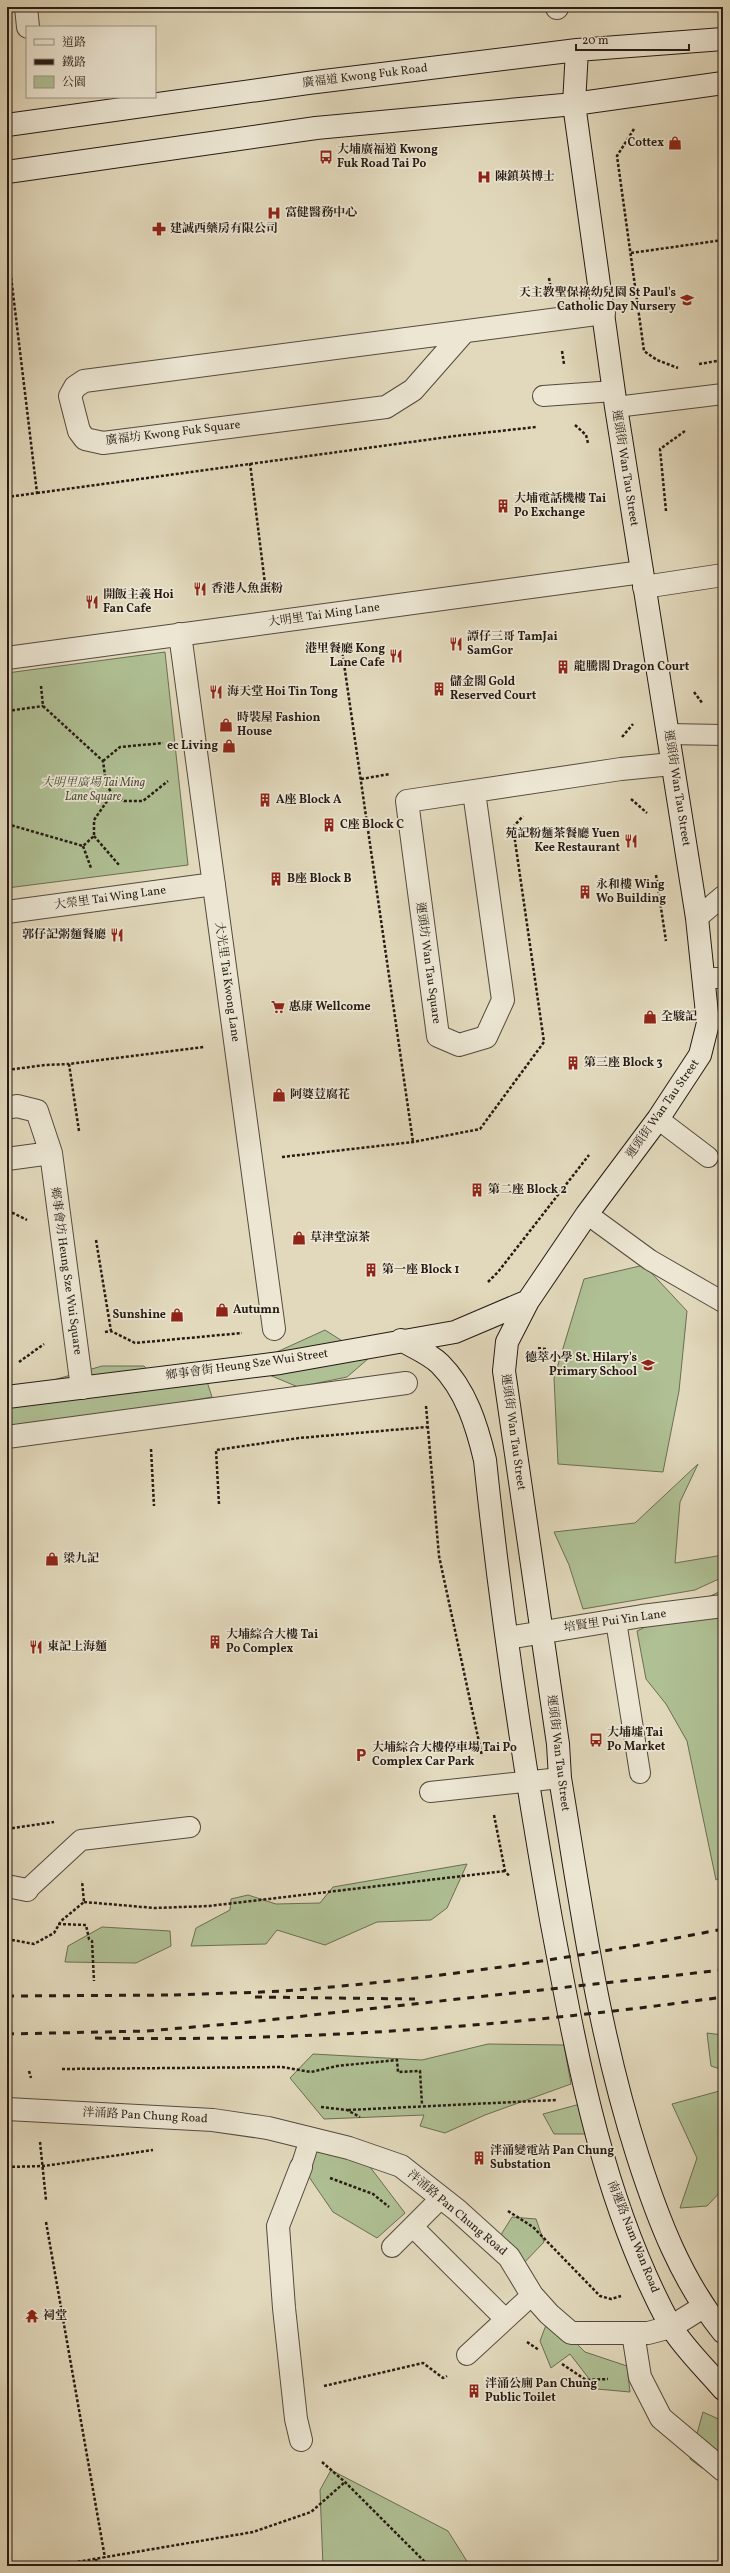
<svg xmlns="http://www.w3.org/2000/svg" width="730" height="2573" font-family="Vollkorn,'Noto Serif TC',serif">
  <rect width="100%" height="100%" fill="#e2d9bc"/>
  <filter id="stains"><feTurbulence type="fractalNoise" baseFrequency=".005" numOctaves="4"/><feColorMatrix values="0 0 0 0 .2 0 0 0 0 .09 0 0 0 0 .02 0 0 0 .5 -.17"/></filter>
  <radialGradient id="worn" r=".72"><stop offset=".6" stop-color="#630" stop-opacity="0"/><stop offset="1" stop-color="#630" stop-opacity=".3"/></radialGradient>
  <path fill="#afc094" stroke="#6a6e54" d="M165 652 188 865 7 888V673Z
    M644 1265 687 1311 679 1391 663 1472 558 1464 554 1378 584 1279Z
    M325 1330 369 1358 347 1377 298 1387 267 1374 268 1356Z
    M201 1363 212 1397 172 1404 7 1448V1389L43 1383 102 1366H144L164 1386Z
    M698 1464 680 1502 675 1563 723 1555V1577L695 1590 583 1609 569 1565 554 1532 635 1523Z
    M723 1590V1876L716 1880 687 1741 666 1704 646 1679 637 1631Z
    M467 1864 447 1908 431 1920 377 1922 325 1945 277 1930 266 1944 191 1946 196 1928 230 1910 231 1899 248 1895 276 1904 320 1903 333 1887Z
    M102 1927 170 1931 171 1946 136 1963 65 1962 68 1946Z
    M707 2033 723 2035V2070L711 2066Z
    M488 2044 564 2045 571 2084 485 2115 445 2133 420 2126 424 2115 324 2119 290 2078 313 2054 422 2060Z
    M723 2090V2189L707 2206 680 2208 697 2158 672 2104Z
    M584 2103 587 2134H554L543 2114Z
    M314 2147 367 2163 405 2213 377 2238 333 2212 307 2174Z
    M512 2217 536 2219 544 2242 521 2266 498 2251 502 2233Z
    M546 2325 574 2341 585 2352 627 2366 630 2392 597 2389 570 2354 551 2368 540 2341Z
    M703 2412 723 2421V2461L702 2468 690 2459Z
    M331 2470 448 2531 470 2566H323L320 2490Z"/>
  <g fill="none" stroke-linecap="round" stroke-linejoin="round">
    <g stroke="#554a3e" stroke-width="22">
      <path id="service" d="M543 396 614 391
        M616 407 723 394
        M668 734 723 735
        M697 918 723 896
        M705 978H723
        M658 1119 708 1157
        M587 1214 650 1260 723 1302
        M616 1621 640 1773
        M430 1792 560 1778
        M27 1890 81 1840 190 1827
        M301 2167 310 2139
        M413 2227 504 2318
        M392 2247 441 2198
        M467 2355 532 2295"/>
    </g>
    <g stroke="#554a3e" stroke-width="24">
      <path id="pedestrian" d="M26 7 28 27
        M557 7V8
        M644 587 723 575
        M180 634 274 1329
        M7 658 642 572
        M7 912 214 884
        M7 1437 406 1383"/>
    </g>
    <g stroke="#554a3e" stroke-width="24">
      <path id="minor" d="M464 332 413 390 386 407 103 443 85 439 79 431 70 396 75 387 84 381 604 313
        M474 792 503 1000 486 1037 459 1045 438 1036 407 801 621 769 672 764
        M7 1108 17 1106 37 1111 51 1153 7 1159
        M51 1153 82 1388
        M508 1638 642 1616 723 1606
        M7 1886 27 1890
        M7 2109 213 2120 268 2128 349 2148 401 2166 457 2210 509 2257 532 2295 549 2314 571 2333H648L671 2327 703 2307
        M301 2167 278 2226 284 2308 296 2419 301 2440
        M633 2333 640 2377 661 2418 723 2470"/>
    </g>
    <g stroke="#261b14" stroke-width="24">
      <path id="secondary" d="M577 50 574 104 582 162 616 407 697 918 708 1023 700 1055 658 1119 587 1214 528 1301 507 1342 504 1371 558 1744 560 1778C581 1905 598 2033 638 2157 658 2219 681 2280 723 2332
        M7 125 308 83 577 50 723 39
        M7 172 316 128 574 104 723 83
        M401 1340C413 1347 430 1354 440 1364 466 1390 477 1426 485 1460 501 1614 524 1767 551 1919 577 2057 602 2200 670 2325 682 2346 707 2370 723 2389
        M7 1397 280 1363 455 1332 528 1301"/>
    </g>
    <path stroke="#261b14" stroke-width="2.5" stroke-dasharray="3 2" stroke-linecap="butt" d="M634 129 617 156 644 351 657 360 678 368
      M7 243 37 493 7 497
      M631 253 723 240
      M549 278 551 289
      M562 351 564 364
      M699 364 723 360
      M575 425 586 435 588 443
      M250 463 266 592
      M37 493 455 436 536 427
      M666 511 660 449 685 431
      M341 643 413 1142
      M41 686 43 706 103 761 106 783 112 794 124 801H143L168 781
      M694 692 703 704
      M7 711 43 706
      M622 737 633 724
      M103 761 120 747 163 743
      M361 779 390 774
      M75 784 106 783
      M631 799 647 813
      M7 824 83 846 94 836V820L112 794
      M94 836 119 865
      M83 846 91 868
      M656 875 666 941
      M7 1070 45 1065 69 1064
      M79 1131 69 1064 204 1047
      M282 1157 413 1142 480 1129 544 1042 513 827 523 816
      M7 1214 13 1213 27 1220
      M96 1240 111 1331
      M488 1282 498 1272 589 1155
      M105 1332 111 1331 135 1343 242 1333
      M538 1348 546 1349
      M19 1362 44 1344
      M426 1406 439 1556 482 1756
      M151 1449 154 1506
      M219 1504 216 1450 299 1438 427 1427
      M494 1815 505 1871 510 1877
      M7 1829 54 1822
      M84 1902 155 1908 209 1906 505 1871
      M58 1924 86 1925 89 1939 92 1941 94 1981
      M7 1939 34 1944 54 1933 61 1921 84 1902 82 1881
      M62 2069 282 2067 311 2072 337 2066 397 2060 398 2072 420 2071 422 2105
      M29 2071 31 2078
      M321 2107 347 2110 360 2117
      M348 2110 556 2100
      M40 2142 46 2200
      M7 2167 44 2166 153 2150
      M330 2178 373 2194 389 2207
      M508 2211 533 2227 600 2296 611 2299 621 2296
      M46 2222 105 2558
      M527 2342 539 2350
      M562 2364 586 2380 608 2379
      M324 2386 423 2363 443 2378 447 2376
      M322 2462 345 2482 429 2566
      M96 2559 97 2566
      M53 2566 253 2532 311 2512 345 2482"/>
    <use href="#service" stroke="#ece6d3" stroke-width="20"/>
    <use href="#pedestrian" stroke="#ece6d3" stroke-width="22"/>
    <use href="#minor" stroke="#ece6d3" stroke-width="22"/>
    <use href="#secondary" stroke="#ece6d3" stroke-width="22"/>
    <path stroke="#261b14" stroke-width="3" stroke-dasharray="7 7" stroke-linecap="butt" d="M174 1995C215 1993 257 1993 298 1990 441 1978 582 1957 723 1929
      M7 1996 179 1995
      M255 1997 415 1999
      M7 2034 147 2031 240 2023 723 1970
      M95 2038C305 2042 515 2026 723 1997"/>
  </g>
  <defs>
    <g id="shop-bare" transform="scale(1.08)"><path d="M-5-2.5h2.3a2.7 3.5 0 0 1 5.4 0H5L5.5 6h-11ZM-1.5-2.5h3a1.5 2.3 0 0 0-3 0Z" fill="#8f2418" stroke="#ece6d3" stroke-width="2.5" paint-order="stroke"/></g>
    <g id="bus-bare" transform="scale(1.08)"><path d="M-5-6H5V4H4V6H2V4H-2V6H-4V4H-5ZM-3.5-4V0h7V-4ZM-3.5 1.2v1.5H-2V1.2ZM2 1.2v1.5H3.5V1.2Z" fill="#8f2418" stroke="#ece6d3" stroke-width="2.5" paint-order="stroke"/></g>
    <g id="hospital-bare" transform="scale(1.08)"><path d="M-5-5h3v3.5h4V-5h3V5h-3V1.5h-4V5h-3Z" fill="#8f2418" stroke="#ece6d3" stroke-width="2.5" paint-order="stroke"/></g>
    <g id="pharmacy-bare" transform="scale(1.08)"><path d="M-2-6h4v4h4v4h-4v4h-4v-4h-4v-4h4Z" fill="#8f2418" stroke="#ece6d3" stroke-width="2.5" paint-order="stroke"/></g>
    <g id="school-bare" transform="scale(1.08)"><path d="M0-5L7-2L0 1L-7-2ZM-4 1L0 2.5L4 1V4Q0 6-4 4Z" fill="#8f2418" stroke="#ece6d3" stroke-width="2.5" paint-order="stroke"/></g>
    <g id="building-bare" transform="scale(1.08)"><path d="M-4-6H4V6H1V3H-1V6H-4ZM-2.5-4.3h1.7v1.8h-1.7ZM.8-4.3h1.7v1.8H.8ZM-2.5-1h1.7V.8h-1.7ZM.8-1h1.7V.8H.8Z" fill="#8f2418" stroke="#ece6d3" stroke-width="2.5" paint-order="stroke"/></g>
    <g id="restaurant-bare" transform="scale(1.08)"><path d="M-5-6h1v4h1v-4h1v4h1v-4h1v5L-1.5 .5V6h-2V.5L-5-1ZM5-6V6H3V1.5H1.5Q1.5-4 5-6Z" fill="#8f2418" stroke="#ece6d3" stroke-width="2.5" paint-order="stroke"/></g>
    <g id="supermarket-bare" transform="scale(1.08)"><path d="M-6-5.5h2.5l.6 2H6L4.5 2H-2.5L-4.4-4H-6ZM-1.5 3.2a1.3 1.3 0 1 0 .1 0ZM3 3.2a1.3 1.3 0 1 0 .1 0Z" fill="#8f2418" stroke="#ece6d3" stroke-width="2.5" paint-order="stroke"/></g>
    <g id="parking-bare" transform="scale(1.08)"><path d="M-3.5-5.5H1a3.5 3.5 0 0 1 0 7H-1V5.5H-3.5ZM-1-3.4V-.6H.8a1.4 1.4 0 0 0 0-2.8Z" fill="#8f2418" stroke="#ece6d3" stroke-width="2.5" paint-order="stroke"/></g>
    <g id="temple-bare" transform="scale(1.08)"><path d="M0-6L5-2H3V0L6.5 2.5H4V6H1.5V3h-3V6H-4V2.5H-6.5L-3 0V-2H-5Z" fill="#8f2418" stroke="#ece6d3" stroke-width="2.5" paint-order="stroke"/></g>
  </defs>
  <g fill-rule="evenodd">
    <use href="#shop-bare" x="675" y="143"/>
    <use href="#bus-bare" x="326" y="157"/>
    <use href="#hospital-bare" x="484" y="177"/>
    <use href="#hospital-bare" x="274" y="213"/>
    <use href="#pharmacy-bare" x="159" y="229"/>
    <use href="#school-bare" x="687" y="300"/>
    <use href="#building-bare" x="503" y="506"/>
    <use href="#restaurant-bare" x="200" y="589"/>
    <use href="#restaurant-bare" x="92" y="602"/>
    <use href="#restaurant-bare" x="456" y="644"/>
    <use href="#restaurant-bare" x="396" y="656"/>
    <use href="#building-bare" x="563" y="667"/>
    <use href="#building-bare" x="439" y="689"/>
    <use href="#restaurant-bare" x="216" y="692"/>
    <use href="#shop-bare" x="226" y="725"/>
    <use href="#shop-bare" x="229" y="746"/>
    <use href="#building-bare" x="265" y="800"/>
    <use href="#building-bare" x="329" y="825"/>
    <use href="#restaurant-bare" x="631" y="841"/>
    <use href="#building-bare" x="276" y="879"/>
    <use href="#building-bare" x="585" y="892"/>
    <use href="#restaurant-bare" x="117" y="935"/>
    <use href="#supermarket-bare" x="278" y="1007"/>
    <use href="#shop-bare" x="650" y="1017"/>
    <use href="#building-bare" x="573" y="1063"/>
    <use href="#shop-bare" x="279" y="1095"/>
    <use href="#building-bare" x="477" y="1190"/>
    <use href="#shop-bare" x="299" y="1238"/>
    <use href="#building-bare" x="371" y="1270"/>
    <use href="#shop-bare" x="222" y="1310"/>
    <use href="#shop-bare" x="177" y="1315"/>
    <use href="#school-bare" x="648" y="1365"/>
    <use href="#shop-bare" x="52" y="1559"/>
    <use href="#building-bare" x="215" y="1642"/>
    <use href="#restaurant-bare" x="36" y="1647"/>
    <use href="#bus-bare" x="596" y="1740"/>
    <use href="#parking-bare" x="361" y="1755"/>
    <use href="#building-bare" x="479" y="2158"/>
    <use href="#temple-bare" x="32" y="2316"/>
    <use href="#building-bare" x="474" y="2391"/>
  </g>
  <g text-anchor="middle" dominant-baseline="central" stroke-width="3.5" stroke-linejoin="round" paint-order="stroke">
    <g font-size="12" fill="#261b14" stroke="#ece6d3">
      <text transform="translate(365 76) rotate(-7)">廣福道 Kwong Fuk Road</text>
      <text transform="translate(173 433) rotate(-7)">廣福坊 Kwong Fuk Square</text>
      <text transform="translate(625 468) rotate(81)">運頭街 Wan Tau Street</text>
      <text transform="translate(324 615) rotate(-8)">大明里 Tai Ming Lane</text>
      <text transform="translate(677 788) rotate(81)">運頭街 Wan Tau Street</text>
      <text transform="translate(110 898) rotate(-8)">大榮里 Tai Wing Lane</text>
      <text transform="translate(428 963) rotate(82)">運頭坊 Wan Tau Square</text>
      <text transform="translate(227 982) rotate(82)">大光里 Tai Kwong Lane</text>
      <text transform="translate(663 1109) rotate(-55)">運頭街 Wan Tau Street</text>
      <text transform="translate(66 1271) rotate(82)">鄉事會坊 Heung Sze Wui Square</text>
      <text transform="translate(247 1365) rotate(-8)">鄉事會街 Heung Sze Wui Street</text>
      <text transform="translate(513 1432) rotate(82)">運頭街 Wan Tau Street</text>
      <text transform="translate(615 1621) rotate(-8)">培賢里 Pui Yin Lane</text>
      <text transform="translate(558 1753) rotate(83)">運頭街 Wan Tau Street</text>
      <text transform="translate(145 2116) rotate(3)">泮涌路 Pan Chung Road</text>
      <text transform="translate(457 2213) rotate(40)">泮涌路 Pan Chung Road</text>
      <text transform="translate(633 2237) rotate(68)">南運路 Nam Wan Road</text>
    </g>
    <g font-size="12" font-weight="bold" fill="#261b14" stroke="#ece6d3" text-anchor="start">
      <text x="664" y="143" text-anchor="end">Cottex</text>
      <text x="337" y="150">大埔廣福道 Kwong<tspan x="337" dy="14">Fuk Road Tai Po</tspan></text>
      <text x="495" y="177">陳鎮英博士</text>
      <text x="285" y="213">富健醫務中心</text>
      <text x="170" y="229">建誠西藥房有限公司</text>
      <text x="676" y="293" text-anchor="end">天主教聖保祿幼兒園 St Paul's<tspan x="676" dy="14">Catholic Day Nursery</tspan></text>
      <text x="514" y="499">大埔電話機樓 Tai<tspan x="514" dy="14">Po Exchange</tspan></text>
      <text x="211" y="589">香港人魚蛋粉</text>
      <text x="103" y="595">開飯主義 Hoi<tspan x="103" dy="14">Fan Cafe</tspan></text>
      <text x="467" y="637">譚仔三哥 TamJai<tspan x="467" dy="14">SamGor</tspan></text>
      <text x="385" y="649" text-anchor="end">港里餐廳 Kong<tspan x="385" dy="14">Lane Cafe</tspan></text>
      <text x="574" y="667">龍騰閣 Dragon Court</text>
      <text x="450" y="682">儲金閣 Gold<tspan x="450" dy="14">Reserved Court</tspan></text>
      <text x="227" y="692">海天堂 Hoi Tin Tong</text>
      <text x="237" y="718">時裝屋 Fashion<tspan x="237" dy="14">House</tspan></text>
      <text x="218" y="746" text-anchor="end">ec Living</text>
      <text x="276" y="800">A座 Block A</text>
      <text x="340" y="825">C座 Block C</text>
      <text x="620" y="834" text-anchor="end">苑記粉麵茶餐廳 Yuen<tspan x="620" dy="14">Kee Restaurant</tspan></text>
      <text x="287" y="879">B座 Block B</text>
      <text x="596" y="885">永和樓 Wing<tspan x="596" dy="14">Wo Building</tspan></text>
      <text x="106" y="935" text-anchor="end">郭仔記粥麵餐廳</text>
      <text x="289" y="1007">惠康 Wellcome</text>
      <text x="661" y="1017">全駿記</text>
      <text x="584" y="1063">第三座 Block 3</text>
      <text x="290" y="1095">阿婆荳腐花</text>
      <text x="488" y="1190">第二座 Block 2</text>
      <text x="310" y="1238">草津堂涼茶</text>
      <text x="382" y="1270">第一座 Block 1</text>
      <text x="233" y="1310">Autumn</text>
      <text x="166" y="1315" text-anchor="end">Sunshine</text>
      <text x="637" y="1358" text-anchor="end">德萃小學 St. Hilary's<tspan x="637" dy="14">Primary School</tspan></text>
      <text x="63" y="1559">梁九記</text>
      <text x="226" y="1635">大埔綜合大樓 Tai<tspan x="226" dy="14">Po Complex</tspan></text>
      <text x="47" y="1647">東記上海麵</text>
      <text x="607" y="1733">大埔墟 Tai<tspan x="607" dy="14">Po Market</tspan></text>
      <text x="372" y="1748">大埔綜合大樓停車場 Tai Po<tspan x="372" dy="14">Complex Car Park</tspan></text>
      <text x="490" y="2151">泮涌變電站 Pan Chung<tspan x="490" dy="14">Substation</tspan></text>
      <text x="43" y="2316">祠堂</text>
      <text x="485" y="2384">泮涌公廁 Pan Chung<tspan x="485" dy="14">Public Toilet</tspan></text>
    </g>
    <g font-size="12" font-style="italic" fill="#4f4d3a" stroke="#ece6d3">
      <text x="93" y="783">大明里廣場 Tai Ming<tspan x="93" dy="14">Lane Square</tspan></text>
    </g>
  </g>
  <rect width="730" height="2573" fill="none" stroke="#e2d9bc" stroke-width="24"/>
  <rect x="8" y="8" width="714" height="2557" fill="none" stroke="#261b14" stroke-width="2"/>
  <rect x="12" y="12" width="706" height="2549" fill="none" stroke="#261b14"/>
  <rect x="26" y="26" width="130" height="72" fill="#ece6d3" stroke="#9d9587"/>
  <rect x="34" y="39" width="20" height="6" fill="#ece6d3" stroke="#9d9587"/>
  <text x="62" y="46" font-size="12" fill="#261b14">道路</text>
  <rect x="34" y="59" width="20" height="6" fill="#261b14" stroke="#9d9587"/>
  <text x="62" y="66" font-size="12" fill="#261b14">鐵路</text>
  <rect x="34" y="76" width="20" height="12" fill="#afc094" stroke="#9d9587"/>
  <text x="62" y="86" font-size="12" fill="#261b14">公園</text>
  <path d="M576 44v6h113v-6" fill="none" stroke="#261b14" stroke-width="2"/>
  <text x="582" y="44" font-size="12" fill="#261b14" stroke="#ece6d3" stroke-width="3" paint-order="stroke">20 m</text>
  <rect width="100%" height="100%" filter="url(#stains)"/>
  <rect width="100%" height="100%" fill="url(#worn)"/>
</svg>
